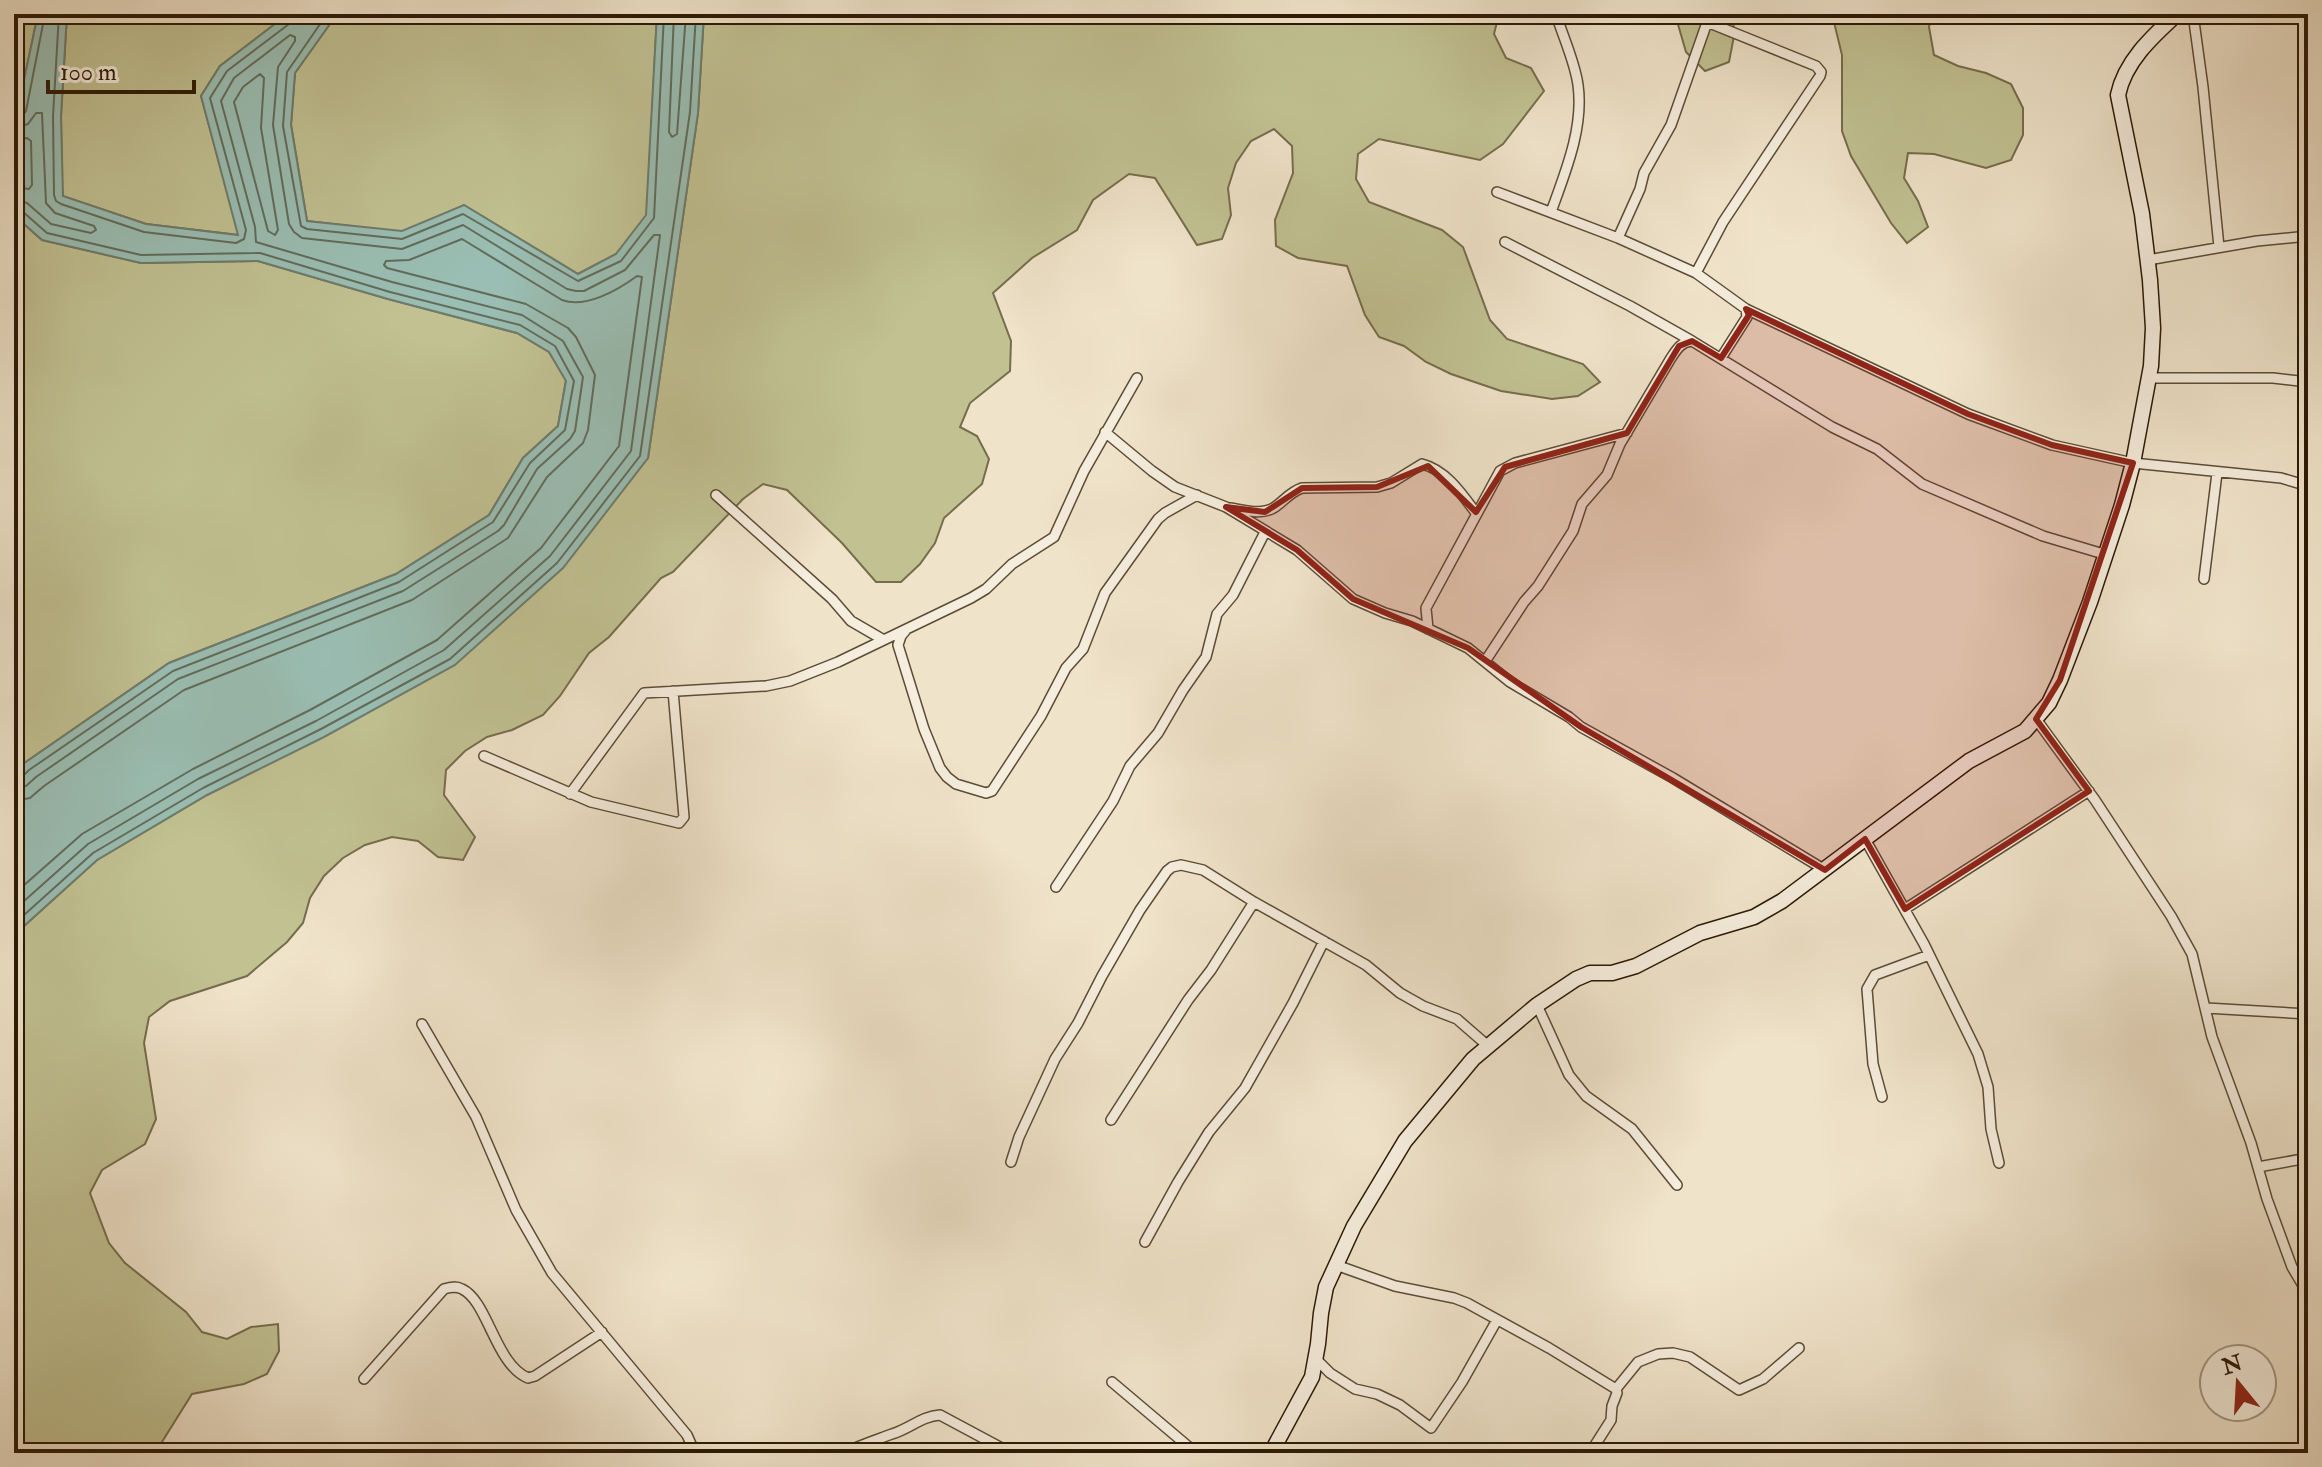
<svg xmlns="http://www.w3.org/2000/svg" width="2322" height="1467" font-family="'IM FELL Double Pica',serif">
  <rect width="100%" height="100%" fill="#efe3ca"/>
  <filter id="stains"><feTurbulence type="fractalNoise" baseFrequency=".0025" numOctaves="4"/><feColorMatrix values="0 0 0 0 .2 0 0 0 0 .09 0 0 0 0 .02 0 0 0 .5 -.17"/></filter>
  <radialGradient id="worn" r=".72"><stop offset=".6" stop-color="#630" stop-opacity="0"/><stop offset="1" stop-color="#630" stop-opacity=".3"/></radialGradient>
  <path fill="#c1c192" stroke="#766d4c" stroke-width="2" d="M14 14H38L14 127Z
    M67 14H288L220 66 201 96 239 235 146 224 62 196 61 116Z
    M337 14H657L647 215 616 254 578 274 464 205 402 232 307 221 291 125 295 73Z
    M704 14H1499L1494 34 1506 58 1531 68 1544 91 1503 144 1480 160 1379 139 1358 154 1356 179 1369 202 1442 230 1463 247 1490 320 1507 339 1583 364 1600 382 1578 396 1552 399 1501 391 1451 374 1426 362 1404 346 1379 337 1365 315 1347 266 1298 258 1276 246 1275 220 1293 173 1292 146 1274 129 1251 141 1236 163 1228 188 1231 215 1222 239 1197 245 1155 178 1129 174 1093 200 1077 230 1032 258 993 293 1011 341 1010 371 970 403 960 427 977 436 989 459 982 484 944 518 935 543 920 564 901 582H876L842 543 787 490 763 484 743 499 673 572 661 578 609 637 589 653 560 696 543 715 512 730 487 737 465 751 446 770 444 795 475 837 463 860 438 857 418 841 392 837 365 845 343 858 324 876 310 898 303 923 287 942 247 976 170 1001 149 1017 144 1043 156 1119 145 1144 102 1170 90 1193 109 1243 125 1263 186 1312 202 1332 227 1339 251 1327 278 1324 279 1351 267 1374 244 1384 192 1394 155 1453H14V935L97 860 207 795 324 736 648 458 698 113Z
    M1675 14H1733L1734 36 1729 62 1705 71 1686 52Z
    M1832 14H1931L1929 27 1934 55 1958 66 1986 73 2011 84 2023 108V135L2011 160 1986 168 1934 154 1908 153 1904 178 1918 201 1928 227 1907 243 1891 223 1851 156 1842 131V55Z
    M14 215 42 240 141 263 258 261 388 299 517 333 549 352 566 380 558 426 523 458 489 515 396 574 169 663 23 764 14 775Z"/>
  <path fill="#9abeb3" stroke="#6e7c6d" stroke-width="2" d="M38 14H67L61 116 63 196 146 224 238 235 201 96 220 66 288 14H337L295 73 291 125 307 221 402 231 464 205 578 274 616 254 646 215 657 14H704L698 113 648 458 563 568 455 665 324 737 207 795 97 860 14 935V775L23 764 169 663 396 574 489 515 523 458 558 426 566 381 549 352 517 333 388 299 258 261 141 263 42 240 14 215V127Z"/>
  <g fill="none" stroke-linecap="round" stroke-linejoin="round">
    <path stroke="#626c5c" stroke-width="2" d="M59 14 53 116 54 195 56 201 61 204 144 232 236 243 244 239 246 230 210 98 227 71 289 24 292 14
      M327 14 287 72 283 126 301 226 307 229 402 239 463 214 578 281 621 261 654 218 664 14
      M674 14 669 132 672 137 677 134 686 14
      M260 74 264 78 261 128 278 230 275 235 268 231 234 102 243 87Z
      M14 118 21 117 26 111 45 14
      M14 128 28 124 36 113H42L46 203 55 213 94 226 96 230 91 233 51 224 27 203 14 199
      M14 140 27 138 31 141 32 185 29 189 14 187
      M14 209 22 211 47 233 141 255 260 253 390 292 520 325 555 346 574 381 565 430 530 463 493 522 399 582 173 671 29 770 21 778 14 779
      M14 789 26 786 36 777 178 679 403 591 498 531 504 525 537 469 570 439 575 431 583 377 563 341 522 315 392 282 256 242 255 227 221 101 234 78 290 35 295 37V41L278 67 273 125 289 224 294 232 302 238 402 249 463 225 567 289 576 291H584L625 270 654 235H660L631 451 550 556 444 650 316 721 198 779 88 844 14 910
      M14 801 30 798 44 786 184 690 412 600 508 538 547 477 583 443 588 430 595 375 576 337 568 328 526 304 387 268 384 265 386 261 409 260 462 239 562 300C585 309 618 290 637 276L642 277 619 446 541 548 437 640 310 710 193 769 82 834 14 894
      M14 924 93 853 203 788 321 729 450 659 557 563 640 456 690 112 696 14"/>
    <g stroke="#5c4c36" stroke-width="12">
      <path id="minor" d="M2193 14 2203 87 2219 247
        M2301 14 2308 35
        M1497 192 1618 238 1696 273 1746 309 1968 414 2052 445 2133 463 2281 478 2308 486
        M1551 212C1565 173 1584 128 1578 85 1575 62 1563 37 1556 14
        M1618 238 1640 189 1644 173 1671 125 1710 14
        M1505 242 1630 306 1692 341 1832 427 1877 449 1922 484 2043 536 2107 555
        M2148 260 2257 241 2308 236
        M1696 273 1723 222 1820 76 1821 72 1816 66 1707 22
        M1721 358 1747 317 1746 309
        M2149 378H2273L2308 382
        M1105 432 1152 471 1175 487 1226 507 1297 550 1353 599 1385 613 1412 621 1468 648 1510 682 1569 717 1581 727 1673 778 1825 870
        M716 495 832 599 851 621 882 639
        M1230 508C1244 510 1262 516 1275 507 1285 500 1290 492 1302 488L1377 487 1391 483 1422 464C1446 470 1462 494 1476 513
        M2204 579 2217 473
        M1428 629 1426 608 1500 471 1515 463 1627 433
        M906 630 901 636 898 645 924 729 940 768 947 777 956 784 986 793 992 791 1041 716 1066 668 1083 649 1105 593 1158 519 1165 513 1197 495
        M1486 660 1524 602 1538 586 1573 531 1582 504 1607 475 1620 444 1671 358C1677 349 1681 342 1692 341
        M2036 719 2095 800 2171 916 2192 954 2212 1037 2251 1143 2267 1199 2292 1267 2308 1294
        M484 756 591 802 679 823 684 817 673 691
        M570 794 644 693 766 686 790 681 838 662 971 598 986 589 1012 564 1054 537 1084 471 1137 378
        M1865 839 1924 944 1978 1054 1988 1087 1991 1129 1999 1163
        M1056 887 1113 801 1130 766 1158 733 1183 690 1206 657 1217 614 1233 595 1265 532
        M1905 909 2089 791
        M1537 1005 1569 1075 1586 1096 1632 1129 1677 1185
        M2206 1008 2308 1014
        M422 1024 476 1117 516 1210 552 1273 687 1435 695 1453
        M1882 1097 1873 1064 1867 989 1875 975 1929 955
        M1111 1120 1188 1000 1211 970 1254 902
        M1011 1162 1019 1137 1055 1059 1078 1023 1102 976 1140 910 1167 871 1172 867 1181 865 1203 870 1254 902 1366 965 1400 993 1423 1006 1457 1019 1488 1046
        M2258 1167 2308 1158
        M1145 1242 1178 1182 1209 1132 1245 1088 1293 1003 1324 941
        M1336 1265 1395 1286 1454 1298 1467 1303 1549 1348 1616 1389
        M1316 1359 1330 1373 1355 1389 1377 1394 1400 1405 1431 1428 1462 1382 1497 1320
        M364 1379 444 1289C451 1287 456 1286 462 1289 488 1301 495 1364 528 1378L535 1376 602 1332
        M1112 1382 1196 1453
        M844 1453C860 1445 876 1440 892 1434 909 1429 922 1416 940 1415L1011 1453
        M1590 1453 1611 1420 1612 1406 1617 1393 1616 1389 1638 1362 1658 1354 1673 1353 1690 1357 1739 1390 1763 1379 1799 1348"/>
    </g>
    <g stroke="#2b1905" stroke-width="17">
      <path id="secondary" d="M1271 1453 1312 1377 1318 1344 1321 1313 1326 1287 1354 1226 1405 1141 1473 1059 1537 1005 1576 979 1590 973H1612L1636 966 1700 933 1754 917 1782 901 1969 761 2025 731 2049 703 2060 680 2090 602 2122 505 2133 463 2151 366 2153 328 2150 280 2142 214 2118 95C2125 61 2153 36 2177 14"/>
    </g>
    <use href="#minor" stroke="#f5eddd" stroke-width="9"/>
    <use href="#secondary" stroke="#f5eddd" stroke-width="14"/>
  </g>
  <path fill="#8f2418" fill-opacity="0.2" stroke="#8f2418" stroke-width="6" stroke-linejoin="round" d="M1746 309 1968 414 2052 445 2133 463 2060 680 2036 719 2089 791 1905 909 1865 839 1825 870 1581 727 1468 648 1353 599 1297 550 1226 507 1265 512 1302 488 1377 487 1428 466 1476 512 1505 467 1627 433 1679 346 1692 341 1721 358 1749 315Z"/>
  <rect width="2322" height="1467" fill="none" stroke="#efe3ca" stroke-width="48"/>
  <rect x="16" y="16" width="2290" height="1435" fill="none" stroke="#2b1905" stroke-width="4"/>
  <rect x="24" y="24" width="2274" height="1419" fill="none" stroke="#2b1905" stroke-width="2"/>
  <g transform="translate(2238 1383) rotate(342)"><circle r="38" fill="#f5eddd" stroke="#a49887" stroke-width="2"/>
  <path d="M0-6L14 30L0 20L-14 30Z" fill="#8f2418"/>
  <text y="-12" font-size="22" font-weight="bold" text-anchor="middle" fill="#2b1905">N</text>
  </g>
  <path d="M48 80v12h146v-12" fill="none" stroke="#2b1905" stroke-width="4"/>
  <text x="60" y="80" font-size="24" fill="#2b1905" stroke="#f5eddd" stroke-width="6" paint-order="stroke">100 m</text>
  <rect width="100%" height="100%" filter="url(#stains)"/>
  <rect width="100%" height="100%" fill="url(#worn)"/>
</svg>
